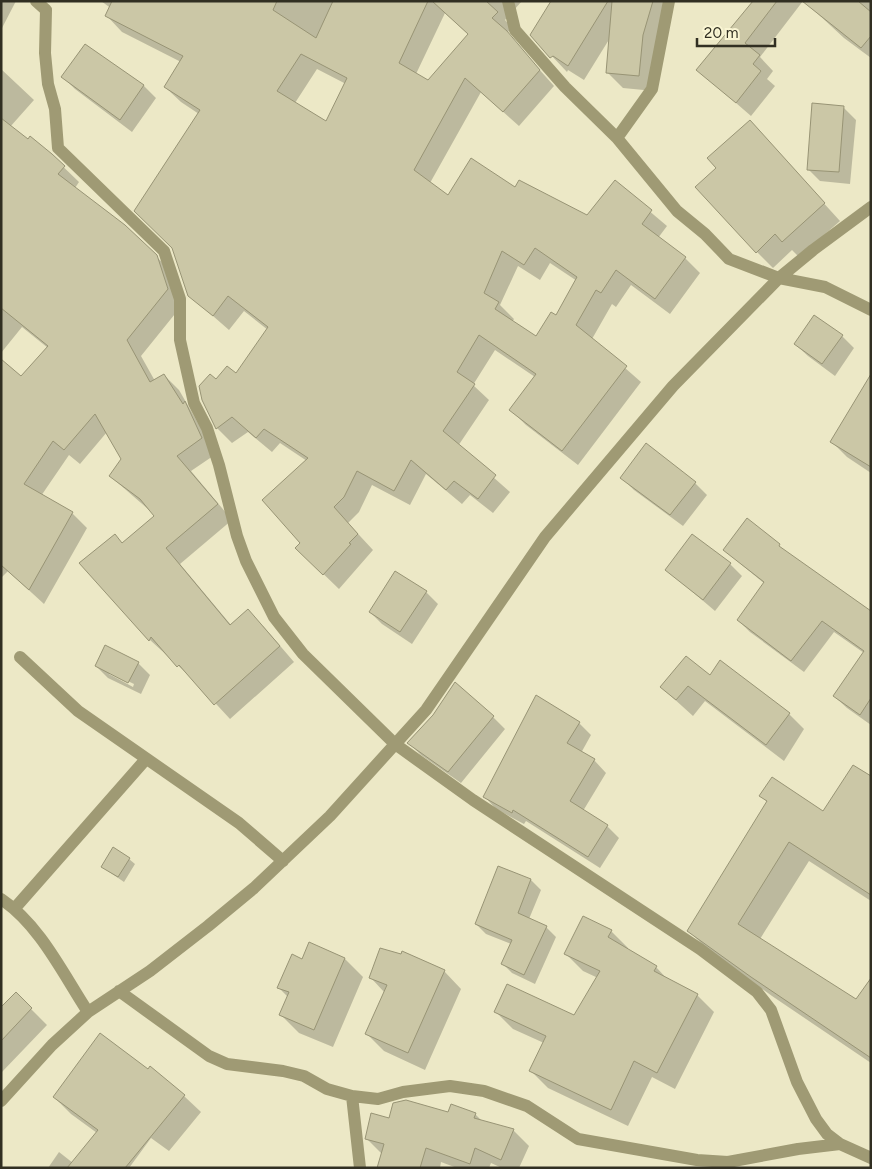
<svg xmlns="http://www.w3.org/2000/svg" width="872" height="1169" font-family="Figtree,sans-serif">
  <rect width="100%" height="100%" fill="#ece8c6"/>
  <path fill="#0003" fill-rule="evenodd" d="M1 1H16L1 30Z
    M101 1H522L505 20 512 28 507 33 554 86 519 126 481 92 430 183 448 196 516 189 588 217 615 182 667 226 658 238 685 258 700 273 670 314 631 285 616 307 612 304 592 339 641 382 578 465 526 425 511 410 535 377 495 350 473 385 489 400 458 446 510 492 493 513 470 495 462 504 426 474 410 505 372 485 359 512 348 523 373 550 339 589 312 563 302 543 307 461 280 443 272 452 248 432 232 443 217 428 216 381 236 375 268 330 244 311 229 330 189 295 199 114 181 102 165 87 181 62 122 32 107 16 112 9ZM445 13 469 35 429 81 416 74ZM317 69 346 84 326 123 295 103ZM550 263 577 281 556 317 536 338 512 322 514 319 500 305 518 266 540 280Z
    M553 1H672L654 91 623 88 608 73 610 38 584 80 568 70 567 72 532 35Z
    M754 1H803L760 57 773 71 767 79 775 86 751 116 698 70Z
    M804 1H871V58L844 38Z
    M86 46 144 86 156 98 132 132 75 89 63 77Z
    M1 69 34 100 10 127 28 141 51 155 79 182 75 188 124 225 172 272 183 304 141 356 155 381 164 375 179 390 216 454 191 471 232 520 180 564 231 625 263 626 294 662 230 719 194 680 150 640 81 563 114 535 123 544 156 516 110 476 123 459 107 432 80 464 69 455 41 496 72 513 87 528 44 604 8 571 1 578V361L21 378 48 348 22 327 1 353Z
    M814 105 844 108 856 120 850 184 820 181 808 169Z
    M750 122 840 221 799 257 792 250 773 268 757 252 718 168Z
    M842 336 854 348 835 376 808 356 795 344Z
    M871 377V473L847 457 831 441Z
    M622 478 695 483 707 495 683 526 634 490Z
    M747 520 789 555 871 612V725L847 708 834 696 864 653 834 632 804 672 750 632 738 620 765 584 724 550Z
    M730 564 742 576 715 611 667 570Z
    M426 592 438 604 412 644 382 624 370 612Z
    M138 663 150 675 141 694 108 678 96 666ZM109 672 134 684 133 687 109 674Z
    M710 676 787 712 804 729 784 761 705 701 693 716 661 687Z
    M493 717 505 729 461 783 421 755 409 743Z
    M579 723 591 735 581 753 594 760 606 773 583 811 607 826 619 838 600 868 526 821 524 824 496 809 484 796Z
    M871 778V901L809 861 760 939 856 1001 871 980V1063L772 996 708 950 689 931 768 803 761 796 823 813Z
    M129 859 135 864 124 882 102 867Z
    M499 867 531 880 541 890 529 919 546 927 556 937 535 984 512 973 502 963 511 944 486 934 476 924Z
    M611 931 628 948V950L656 967 669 981 697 995 714 1012 675 1089 652 1077 628 1126 548 1088 531 1071 544 1043 513 1029 496 1012 574 1016 598 978 583 971 566 954Z
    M310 944 345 959 363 977 333 1047 299 1033 281 1015 288 997 279 988 303 960Z
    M444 971 461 989 425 1070 384 1051 367 1034 385 993 371 978Z
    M16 994 47 1025 1 1073V1009Z
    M184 1096 201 1112 169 1151 151 1138 129 1168H48L59 1152 73 1163 97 1133 71 1114 54 1097Z
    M372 1114 390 1119 449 1114H475L483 1122 513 1130 529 1146 519 1168H502L491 1163 489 1168H457L441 1162 440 1168H379L382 1154 366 1138Z"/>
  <path fill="#cbc7a6" stroke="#989475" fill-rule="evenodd" d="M112 1H277L273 10 316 38 333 1H428L399 63 428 80 468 34 432 1H486L498 12 492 18 507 31 540 70 503 112 465 78 414 170 448 195 471 158 515 187 519 180 587 215 615 180 652 210 642 224 686 257 655 299 616 270 601 293 596 290 576 325 627 366 562 451 509 410 536 374 479 335 457 372 475 384 443 431 496 475 478 499 454 481 446 490 411 460 394 491 357 471 344 497 334 507 358 534 349 543 351 544 323 575 295 548 300 543 262 500 308 458 264 429 256 438 232 417 216 429 202 400 199 386 210 374 216 379 227 366 236 373 268 327 228 296 213 316 188 296 172 248 134 211 200 110 164 87 183 56 105 16ZM301 54 347 78 326 121 277 91ZM535 248 577 277 556 315 551 312 536 336 495 309 499 302 484 293 502 251 524 265Z
    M551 1H608L568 66 553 56 550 58 530 35Z
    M612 1H653L643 35 639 76 606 73Z
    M753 1H777L745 43 760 55 753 64 761 71 736 103 696 70Z
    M802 1H858L871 12V36L861 48Z
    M85 44 144 85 120 120 61 77Z
    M812 103 844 106 839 172 807 170Z
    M1 118 28 139 30 136 52 154 65 166 58 174 125 225 157 255 168 289 127 340 150 382 164 374 183 404 185 401 202 438 177 456 218 504 166 548 230 625 248 609 280 646 214 705 179 665 177 667 151 637 149 641 79 563 115 534 122 543 154 516 140 499 109 476 121 459 95 414 64 450 53 441 24 484 73 512 29 590 1 565V359L21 376 48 346 1 308Z
    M750 120 825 203 782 242 775 234 756 253 695 187 716 168 707 158Z
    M814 315 843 335 822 364 794 344Z
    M871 374V467L830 442Z
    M646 443 696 482 670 515 620 478Z
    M747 518 780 544 779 546 871 611V698L860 715 833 696 864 651 822 621 791 661 737 620 764 582 723 550Z
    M692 534 731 563 703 600 665 570Z
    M395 571 427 591 400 632 369 612Z
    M105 645 139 662 128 683 95 666Z
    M686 656 710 675 720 660 790 713 766 745 688 686 676 700 660 687Z
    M455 682 494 716 448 772 407 743 433 715Z
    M536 695 580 722 567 743 595 759 570 801 608 825 588 857 513 810 512 813 483 797Z
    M853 765 871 776V895L789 842 738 924 856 999 871 978V1058L751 977 687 931 767 801 759 796 772 777 823 811Z
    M113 847 130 858 118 877 101 867Z
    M498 866 531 879 518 913 547 926 524 975 501 964 512 940 475 924Z
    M583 916 612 930 608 937 657 966 654 971 698 994 657 1073 634 1061 611 1110 529 1071 546 1036 494 1012 507 984 574 1015 600 971 564 954Z
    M309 942 345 958 314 1030 279 1015 289 992 277 988 292 954 302 959Z
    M380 948 401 954 402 951 445 970 408 1053 365 1034 387 985 369 978Z
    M16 992 32 1008 1 1041V1007Z
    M100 1033 148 1069 150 1066 185 1095 125 1168H67L98 1130 53 1097Z
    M406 1100 448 1112 451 1104 476 1113 474 1118 514 1129 501 1160 475 1148 470 1164 426 1148 420 1168H377L384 1144 365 1139 371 1113 389 1118 393 1103Z"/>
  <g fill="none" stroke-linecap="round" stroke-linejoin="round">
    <path stroke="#9f9a74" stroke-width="12" d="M36 1 46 10 45 53 48 84 55 109 58 148 164 251 180 299V340L194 403 207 428 219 465 237 536 246 561 274 617 303 654 395 744 473 800 700 949 757 992 771 1010 797 1082 816 1119 827 1134 840 1144
      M508 1 515 30 565 87 617 138 677 211 705 234 729 259 779 278 825 287 871 310
      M617 138 652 89 669 1
      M20 657 78 711 239 823 283 861
      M1 899C40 925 63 974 88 1012
      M15 908 146 759
      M119 991 209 1056 227 1064 283 1071 304 1076 327 1089 352 1096 378 1099 403 1092 450 1086 484 1091 527 1106 578 1139 697 1160 728 1162 798 1149 840 1144 871 1158
      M352 1096 360 1168
      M1 1101 52 1045 88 1012 150 971 208 926 254 888 330 816 426 710 545 537 673 386 779 278 813 250 871 207"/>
  </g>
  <rect width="872" height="1169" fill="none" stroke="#312f22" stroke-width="5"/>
  <path d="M697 38v8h78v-8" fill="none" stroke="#312f22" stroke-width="2.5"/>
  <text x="704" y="38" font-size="15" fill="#312f22" stroke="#f9f5d3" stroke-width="4" paint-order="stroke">20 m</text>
</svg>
